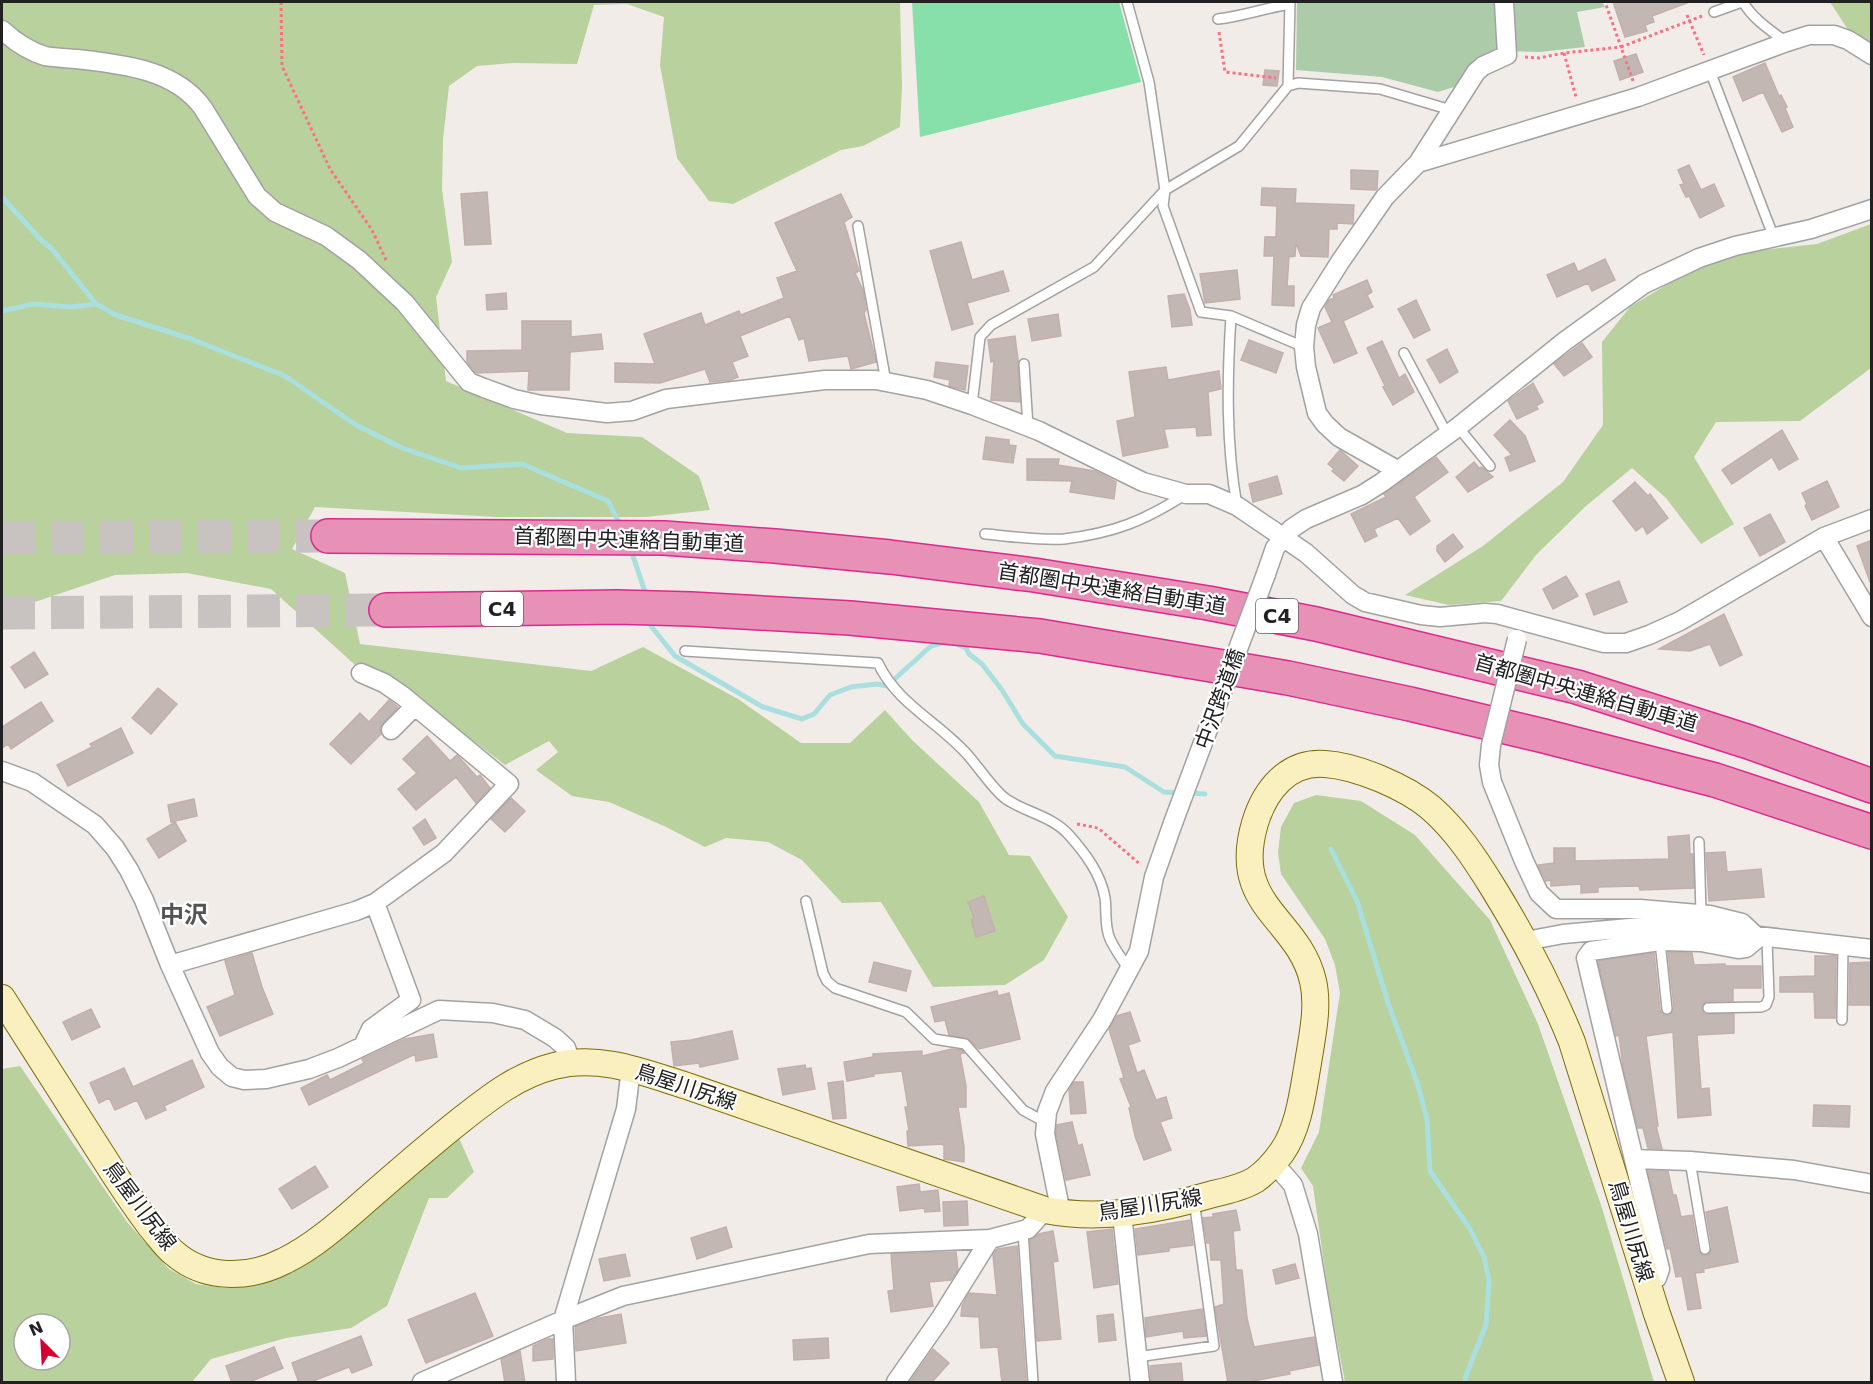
<svg xmlns="http://www.w3.org/2000/svg" width="1873" height="1384" font-family="'DejaVu Sans','Noto Sans JP',sans-serif">
  <rect width="100%" height="100%" fill="#f2ece8"/>
  <path fill="#b8d19d" fill-rule="evenodd" d="M2 2H900L902 87 900 127 863 146 841 150 733 204 709 201 677 158 660 65 664 17 627 4 594 5 577 64 513 63 477 66 449 86 443 139 442 190 452 262 436 297 446 381 567 433 642 437 699 476 710 510 646 517H497L315 507 292 549 345 573 360 644 591 671 643 647 738 699 801 743H850L885 710 912 740 979 802 1009 855 1030 856 1068 917 1044 960 1005 985 933 987 881 902 842 903 802 860 768 842 726 838 705 847 664 826 609 802 572 796 536 770 558 752 549 741 505 765 386 674 354 664 271 589 187 573 115 575 2 613Z
    M1830 2H1871V47L1854 39Z
    M1871 224V368L1800 421 1716 422 1694 457 1734 524 1701 544 1666 498 1632 468 1586 506 1536 555 1501 601 1449 605 1405 595 1483 546 1563 482 1603 425 1602 342 1630 307 1676 279 1734 253 1817 244Z
    M1316 795 1361 801 1415 835 1490 920 1538 1024 1602 1208 1654 1382H1345L1329 1299 1313 1186 1301 1168 1319 1132 1340 993 1335 965 1325 939 1281 874 1278 852 1281 827 1294 803Z
    M20 1066 127 1222 169 1269 196 1284 225 1288 262 1284 294 1268 459 1138 474 1172 447 1198H429L387 1306 351 1328 286 1338 211 1359 192 1382H2V1069ZM24 1324H60V1360H24Z"/>
  <path fill="#accba9" d="M1297 2H1602L1605 7 1577 12 1585 47 1540 52 1503 51 1480 57 1454 87 1438 92 1382 77 1296 70Z"/>
  <path fill="#87e0a9" d="M912 2H1119L1141 82 920 137Z"/>
  <g fill="none" stroke-linecap="round" stroke-linejoin="round">
    <path stroke="#a9dfde" stroke-width="5" d="M2 197 41 240 52 249 96 304 116 315 191 339 285 376 356 425 402 448 461 468 522 464 608 501 620 525
      M2 311 33 304 71 307 96 304
      M631 550 647 598
      M650 619 651 626 675 656 763 707 802 719 814 714 830 695 851 687 877 684 887 686 931 646 945 642
      M954 643 966 648 969 654 982 664 1002 690 1023 724 1055 756 1125 767 1164 792 1180 793
      M1189 793 1205 794
      M1331 849 1357 901 1388 1003 1418 1085 1427 1120 1430 1171 1470 1229 1484 1257 1489 1280 1486 1325 1465 1378 1466 1382"/>
  </g>
  <path fill="#c3b7b4" stroke="#c4afaa" stroke-width="1.5" d="M1613 2H1686L1687 3 1652 16 1654 22 1645 25 1647 31 1625 37Z
    M1636 54 1643 72 1620 80 1614 61Z
    M1765 63 1779 96 1781 95 1787 107 1785 108 1793 127 1782 132 1763 92 1743 101 1733 77Z
    M1265 70 1279 71 1277 86 1263 85Z
    M1689 165 1701 190 1714 184 1724 206 1700 218 1689 196 1686 197 1680 185 1684 184 1678 170Z
    M1351 170 1378 171 1377 189 1376 190 1351 189Z
    M1262 188 1296 189 1295 203 1354 205 1353 224 1337 223V229H1329L1328 257 1301 256 1296 243 1295 256 1289 257 1287 286H1294V306L1272 305 1274 256H1264L1265 237H1276L1277 206 1261 205Z
    M487 192 491 244 465 245 461 194Z
    M841 194 852 217 844 222 859 271 855 273 863 290 866 310 864 313 876 362 851 369 848 356 809 361 804 338 799 340 790 316 740 336 748 356 732 362 738 377 731 380 710 382 705 369 660 383 615 382V363L655 364 644 334 701 313 705 325 739 311 741 315 784 298 777 278 797 271 775 223Z
    M961 242 972 280 1003 271 1009 291 967 303 973 324 952 330 930 251Z
    M1605 259 1615 280 1592 291 1588 283 1557 297 1547 275 1574 263 1578 272Z
    M1237 270 1240 299 1205 303 1200 274Z
    M1367 280 1372 292 1367 295 1373 307 1343 321 1357 353 1334 363 1318 328 1332 322 1325 307 1329 300 1334 298 1333 295Z
    M506 293 507 309 487 310 486 295Z
    M1184 294 1190 310 1192 325 1172 327 1168 296Z
    M1416 300 1430 330 1414 338 1398 309Z
    M1058 314 1061 336 1032 341 1028 319Z
    M522 321H571V337L601 334 603 349 570 352 569 390H528L529 371 476 373 467 362V351L522 350Z
    M1015 336 1018 360 1020 402 991 400 994 361 991 362 988 340Z
    M1249 340 1283 353 1276 373 1241 360Z
    M1382 341 1399 378 1405 374 1414 392 1393 405 1383 387 1385 386 1367 348Z
    M1582 343 1592 357 1564 376 1554 364Z
    M1447 349 1458 372 1440 383 1427 360Z
    M936 362 968 366 965 390 949 386 950 380 934 377Z
    M1166 367 1168 380 1219 371 1221 389 1208 392 1211 435 1197 436 1196 427 1164 429 1168 447 1123 456 1117 421 1135 417 1129 372Z
    M1533 383 1543 402 1536 406 1538 409 1517 419 1508 401Z
    M1510 420 1525 436 1535 461 1510 471 1505 458 1512 455 1494 435Z
    M1782 430 1798 459 1779 470 1772 457 1732 484 1722 470Z
    M986 437 1009 440V445L1016 446 1013 463 983 459Z
    M1340 450 1358 466 1344 481 1332 471 1334 469 1328 464Z
    M1436 457 1448 472 1414 497 1430 521 1410 535 1398 518 1374 529 1377 536 1365 542 1351 514 1386 497 1384 494Z
    M1027 459H1059L1058 465 1095 471 1116 482 1114 499 1070 492 1072 481 1027 480Z
    M1474 462 1479 468 1482 467 1493 477 1468 492 1456 477Z
    M1277 476 1282 494 1253 502 1249 484Z
    M1827 481 1839 507 1812 520 1805 506 1807 504 1802 493Z
    M1635 482 1648 496 1650 494 1668 518 1647 534 1643 526 1636 531 1613 501Z
    M1770 514 1785 542 1760 556 1744 528Z
    M1453 534 1463 547 1445 562 1437 551V546Z
    M1872 540V582H1870L1857 546Z
    M1566 576 1578 596 1553 609 1543 589Z
    M1619 581 1627 602 1594 615 1586 594Z
    M1724 614 1742 655 1720 666 1710 644 1690 651 1659 649Z
    M34 652 48 674 25 688 11 667Z
    M158 688 177 704 151 734 132 718Z
    M389 700 398 707 383 723 380 728 381 734 351 764 330 744 360 713 369 722Z
    M41 702 53 721 11 749 8 744 2 748V727Z
    M121 728 133 753 68 786 57 765 92 747 90 744Z
    M427 736 450 761 457 755 477 777 480 775 490 788 476 803 456 777 416 810 398 789 417 773 403 759Z
    M511 798 525 811 505 832 491 819Z
    M194 799 197 816 171 822 168 805Z
    M425 819 436 838 424 845 413 828Z
    M175 822 186 841 159 858 147 839Z
    M1689 835 1690 854H1693L1694 888 1640 890 1639 886 1598 887V892L1581 893V884L1551 886V880L1546 881 1538 865 1554 863V848H1575V861L1669 859 1668 837Z
    M1725 852 1727 872 1761 869 1764 897 1709 901 1706 853Z
    M984 896 995 931 976 937 971 919 974 918 968 902Z
    M1668 952 1692 953 1694 965 1725 964V966H1761V988H1733V1001H1708L1702 1005V1011L1705 1014H1734V1033L1697 1035 1701 1089 1709 1088 1711 1115 1678 1118 1673 1032 1646 1036 1658 1126H1656L1662 1149 1648 1148 1643 1128H1638L1623 1067 1619 1035 1616 1036 1598 961 1654 953 1660 1010 1664 1015 1668 1016 1673 1012 1674 1008Z
    M252 953 262 987 273 1014 220 1036 207 1007 235 995 225 961Z
    M1815 956H1836L1835 1018H1815L1814 992H1780V977L1815 976Z
    M874 962 911 971 906 991 869 982Z
    M1872 962V1005H1849L1850 963Z
    M997 991 998 996 1009 993 1020 1039 979 1049 967 1038 949 1035 945 1020 935 1022 931 1007Z
    M91 1009 100 1027 72 1040 63 1022Z
    M1130 1012 1140 1041 1128 1045 1137 1073 1144 1070 1156 1100 1166 1097 1172 1118 1160 1122 1171 1150 1144 1160 1135 1136 1129 1108 1131 1107 1120 1079 1124 1078 1109 1029 1117 1016Z
    M732 1031 738 1059 700 1067 699 1063 674 1066 671 1042 691 1040Z
    M433 1034 437 1057 416 1061 415 1054 309 1105 301 1088 327 1075 330 1080 364 1063 362 1059 405 1039Z
    M952 1049 962 1050 964 1053 960 1054 966 1086V1107H958L964 1147V1162L944 1159V1146L942 1144 908 1146 907 1131H909L905 1107H908L902 1071 873 1074 874 1076 847 1081 844 1062 873 1057V1054L922 1051V1056Z
    M192 1060 204 1087 164 1106 166 1110 146 1119 137 1100 115 1110 109 1098 99 1103 90 1083 124 1068 133 1087Z
    M805 1065 806 1069 811 1068 815 1089 783 1095 778 1069Z
    M843 1081 846 1118 833 1119 828 1083Z
    M1074 1082H1083L1086 1113 1071 1114 1069 1090Z
    M1814 1105 1850 1106 1849 1127 1813 1126Z
    M1072 1122 1078 1146 1082 1144 1090 1175 1066 1180 1056 1133 1057 1125Z
    M315 1166 328 1187 292 1209 279 1189Z
    M1648 1171H1668L1673 1195H1676L1681 1217 1692 1215 1698 1250 1702 1255H1709L1712 1248 1706 1212 1727 1207 1738 1262 1703 1269 1704 1272 1695 1273 1701 1308 1688 1310 1682 1276 1676 1277 1670 1248 1667 1249Z
    M919 1184 920 1192 938 1190 940 1211 925 1212 924 1208 900 1211 897 1187Z
    M967 1201 968 1225 944 1226 943 1202Z
    M1236 1210 1240 1230 1233 1231 1236 1270H1242L1247 1318 1254 1347 1314 1337 1319 1365 1289 1371 1290 1374 1242 1383H1228L1215 1307 1224 1304 1221 1260H1211L1210 1243H1207L1203 1218 1213 1217V1214Z
    M1190 1220 1193 1245 1169 1248V1251L1138 1255 1135 1229Z
    M726 1227 732 1247 697 1259 691 1238Z
    M1112 1229 1118 1284 1094 1288 1087 1232Z
    M1053 1231 1058 1261 1053 1262 1061 1339 1037 1341 1030 1240 1039 1234Z
    M1017 1246 1026 1383H1002L998 1347 981 1348 979 1317 961 1316 962 1306 969 1293 997 1295 993 1255 997 1249Z
    M956 1252 958 1270 951 1280 929 1282 933 1306 891 1312 888 1291 894 1290 891 1254Z
    M625 1254 630 1276 604 1281 599 1259Z
    M1295 1264 1299 1278 1276 1284 1273 1270Z
    M475 1293 493 1336 426 1363 408 1320Z
    M1202 1309 1206 1336 1184 1338 1183 1331 1146 1337 1145 1318Z
    M621 1314 626 1343 576 1351 575 1327 599 1318Z
    M1113 1314 1116 1340 1099 1342 1097 1316Z
    M361 1336 372 1365 352 1373 349 1367 308 1383H299L292 1363Z
    M828 1338 829 1358 794 1360 793 1340Z
    M548 1339H553V1359L533 1361V1346Z
    M274 1347 283 1368 247 1383H232L226 1366Z
    M933 1349 949 1363 931 1383H909Z
    M520 1351 525 1383H505L501 1359Z
    M1181 1363 1183 1383H1151L1150 1366Z"/>
  <g fill="none" stroke-linecap="round" stroke-linejoin="round">
    <path stroke="#c8c3c0" stroke-width="33" stroke-dasharray="33 16" stroke-linecap="butt" d="M2 538 328 536
      M2 613 386 610"/>
    <g stroke="#a2a2a2" stroke-width="12">
      <path id="service" d="M1127 2 1149 82 1165 190 1163 206 1201 312 1231 316 1304 347
        M1743 2C1753 19 1770 30 1786 42
        M1714 12 1742 2
        M1218 19C1243 16 1265 8 1290 4
        M1710 71 1774 238
        M1288 86 1290 2
        M858 226 886 382
        M1231 316C1227 380 1226 444 1237 506
        M1404 353 1447 434
        M1024 364 1028 427
        M972 405 980 337 991 325 1094 267 1165 190 1239 146 1288 86 1298 83 1380 89 1451 110
        M1458 427 1490 466
        M985 534C1010 536 1040 541 1064 539 1114 533 1144 521 1186 494
        M685 651 878 663C896 702 936 721 964 751 977 764 992 789 1006 799 1027 813 1052 816 1069 835 1085 853 1101 874 1105 898 1107 912 1104 926 1110 939 1115 950 1123 960 1129 970
        M1699 842 1701 914
        M806 901 823 973 827 981 835 988 906 1012 934 1039 965 1044 1023 1110 1045 1122
        M1660 941 1667 1009
        M1708 1008 1761 1007 1766 1005 1769 997 1767 939
        M1842 1020 1843 946
        M1690 1161 1705 1249
        M1023 1231 1033 1382
        M1137 1357 1214 1346 1194 1200"/>
    </g>
    <g stroke="#a2a2a2" stroke-width="21">
      <path id="minor" d="M2 30C14 41 28 51 45 56 55 58 67 58 77 59 121 64 175 69 203 108L257 196 275 212 326 236 359 260 405 303 469 382 484 388 514 399 541 405 607 413 632 411 666 399 825 380H876L927 390 972 405 1039 431 1143 482 1186 494H1209L1237 506 1306 553 1353 595 1365 602 1421 615 1440 617 1485 613 1497 614 1604 643H1626L1649 635 1680 621 1824 537 1872 519
        M1418 163 1638 97 1784 43 1809 35H1834L1848 40 1872 55
        M1397 470 1339 437 1325 424 1317 413 1306 367 1304 347 1306 325 1311 308 1340 262 1385 197 1418 163 1476 72 1483 66 1507 55 1504 2
        M1824 537 1872 617
        M1266 574 1275 548 1291 529 1306 519 1362 495 1381 483 1458 427 1565 341 1644 284 1699 258 1735 246 1811 229 1872 209
        M391 730 415 706
        M1491 745 1489 765 1492 782 1524 861 1539 893 1556 909H1640L1710 915 1742 923 1758 938
        M2 771 32 782 95 825 115 848 129 870 144 900 170 965 210 1053 220 1067 232 1077 244 1080 266 1079 309 1069 338 1058 439 1010 493 1013 525 1020 555 1038 566 1048 571 1062
        M1526 941 1563 934 1663 925 1872 949
        M170 965 356 911 375 903 444 853 509 784 403 696 384 683 361 673
        M363 1046 371 1029 411 1000 375 903
        M1634 1159 1690 1161 1794 1170 1872 1184
        M1274 1163 1293 1185 1308 1234 1333 1382
        M1061 1213 1045 1134 1047 1112 1055 1091 1102 1020 1139 951 1154 877 1173 823
        M1122 1214 1140 1382
        M1647 1283 1657 1278 1660 1269 1586 958 1591 951 1660 941 1701 942 1738 949 1746 948 1758 938
        M422 1382 563 1320 623 1296 869 1244 990 1239 1028 1229 1045 1210
        M566 1382 563 1320 626 1109 631 1068
        M896 1382 940 1319 990 1239"/>
    </g>
    <g stroke="#7c6d04" stroke-width="28">
      <path id="secondary" d="M2 998C35 1050 68 1102 102 1155 117 1179 133 1203 150 1226 158 1235 165 1246 174 1253 205 1280 249 1279 284 1261 313 1247 340 1223 364 1202 396 1174 428 1146 461 1120 490 1097 518 1075 554 1066 600 1054 645 1073 687 1086L1045 1210C1101 1221 1159 1210 1213 1194 1227 1191 1243 1187 1255 1180 1265 1173 1275 1162 1282 1152 1299 1128 1303 1091 1308 1063 1312 1037 1319 1007 1313 981 1298 917 1230 907 1255 823 1265 790 1288 761 1325 764 1357 766 1406 787 1431 808 1456 830 1474 857 1492 886 1523 936 1550 987 1572 1042L1657 1314 1681 1382"/>
    </g>
    <g stroke="#dd2890" stroke-width="36">
      <path id="motorway" d="M328 536 664 538 775 546 890 557 1034 575 1208 603 1316 624 1577 687 1749 742 1872 786
        M386 610 617 607 691 609 850 618 1040 636 1288 678 1410 704 1544 736 1715 780 1872 832"/>
    </g>
    <path stroke="#fb7083" stroke-width="3" stroke-dasharray="3 3" stroke-linecap="butt" d="M281 2 282 66 330 169 372 230 386 260
      M1687 15 1704 55
      M1219 32 1225 72 1276 78
      M1564 53 1576 97
      M1525 57 1539 58 1564 53 1621 47 1605 2
      M1633 81 1621 47 1702 16
      M1077 824 1098 828 1141 865"/>
    <use href="#service" stroke="#fff" stroke-width="9"/>
    <use href="#minor" stroke="#fff" stroke-width="18"/>
    <use href="#secondary" stroke="#faefbe" stroke-width="26"/>
    <use href="#motorway" stroke="#e891b6" stroke-width="33"/>
    <g stroke="#a2a2a2" stroke-width="21" stroke-linecap="butt">
      <path id="minor-bridge" d="M1491 745 1517 639
        M1173 823 1266 574"/>
    </g>
    <use href="#minor-bridge" stroke="#fff" stroke-width="18"/>
  </g>
  <g text-anchor="middle" dominant-baseline="central" stroke-width="4.5" stroke-linejoin="round" paint-order="stroke">
    <g fill="#fff" stroke="#646464" stroke-width="1.5">
      <rect x="481" y="592" width="42" height="34" rx="4.5"/>
      <rect x="1256" y="599" width="42" height="34" rx="4.5"/>
    </g>
    <g font-size="20" font-weight="bold" fill="#212121">
      <text x="502" y="609">C4</text>
      <text x="1277" y="616">C4</text>
    </g>
    <g font-size="21" fill="#212121" stroke="#fff">
      <text transform="translate(629 540) rotate(2)">首都圏中央連絡自動車道</text>
      <text transform="translate(1112 589) rotate(9)">首都圏中央連絡自動車道</text>
      <text transform="translate(1586 693) rotate(16)">首都圏中央連絡自動車道</text>
      <text transform="translate(1220 699) rotate(-70)">中沢跨道橋</text>
      <text transform="translate(686 1087) rotate(18)">鳥屋川尻線</text>
      <text transform="translate(1150 1205) rotate(-9)">鳥屋川尻線</text>
      <text transform="translate(140 1206) rotate(53)">鳥屋川尻線</text>
      <text transform="translate(1631 1231) rotate(73)">鳥屋川尻線</text>
    </g>
    <g font-size="24" font-weight="bold" fill="#545454" stroke="#fff">
      <text x="184" y="915">中沢</text>
    </g>
  </g>
  <rect width="1873" height="1384" fill="none" stroke="#212121" stroke-width="6"/>
  <g transform="translate(42 1342) rotate(336)"><circle r="28" fill="#ffffff" stroke="#a6a6a6" stroke-width="1.5"/>
  <path d="M0-4.5L10 22L0 15L-10 22Z" fill="#d30032"/>
  <text y="-9" font-size="16" font-weight="bold" text-anchor="middle" fill="#212121">N</text>
  </g>
</svg>
